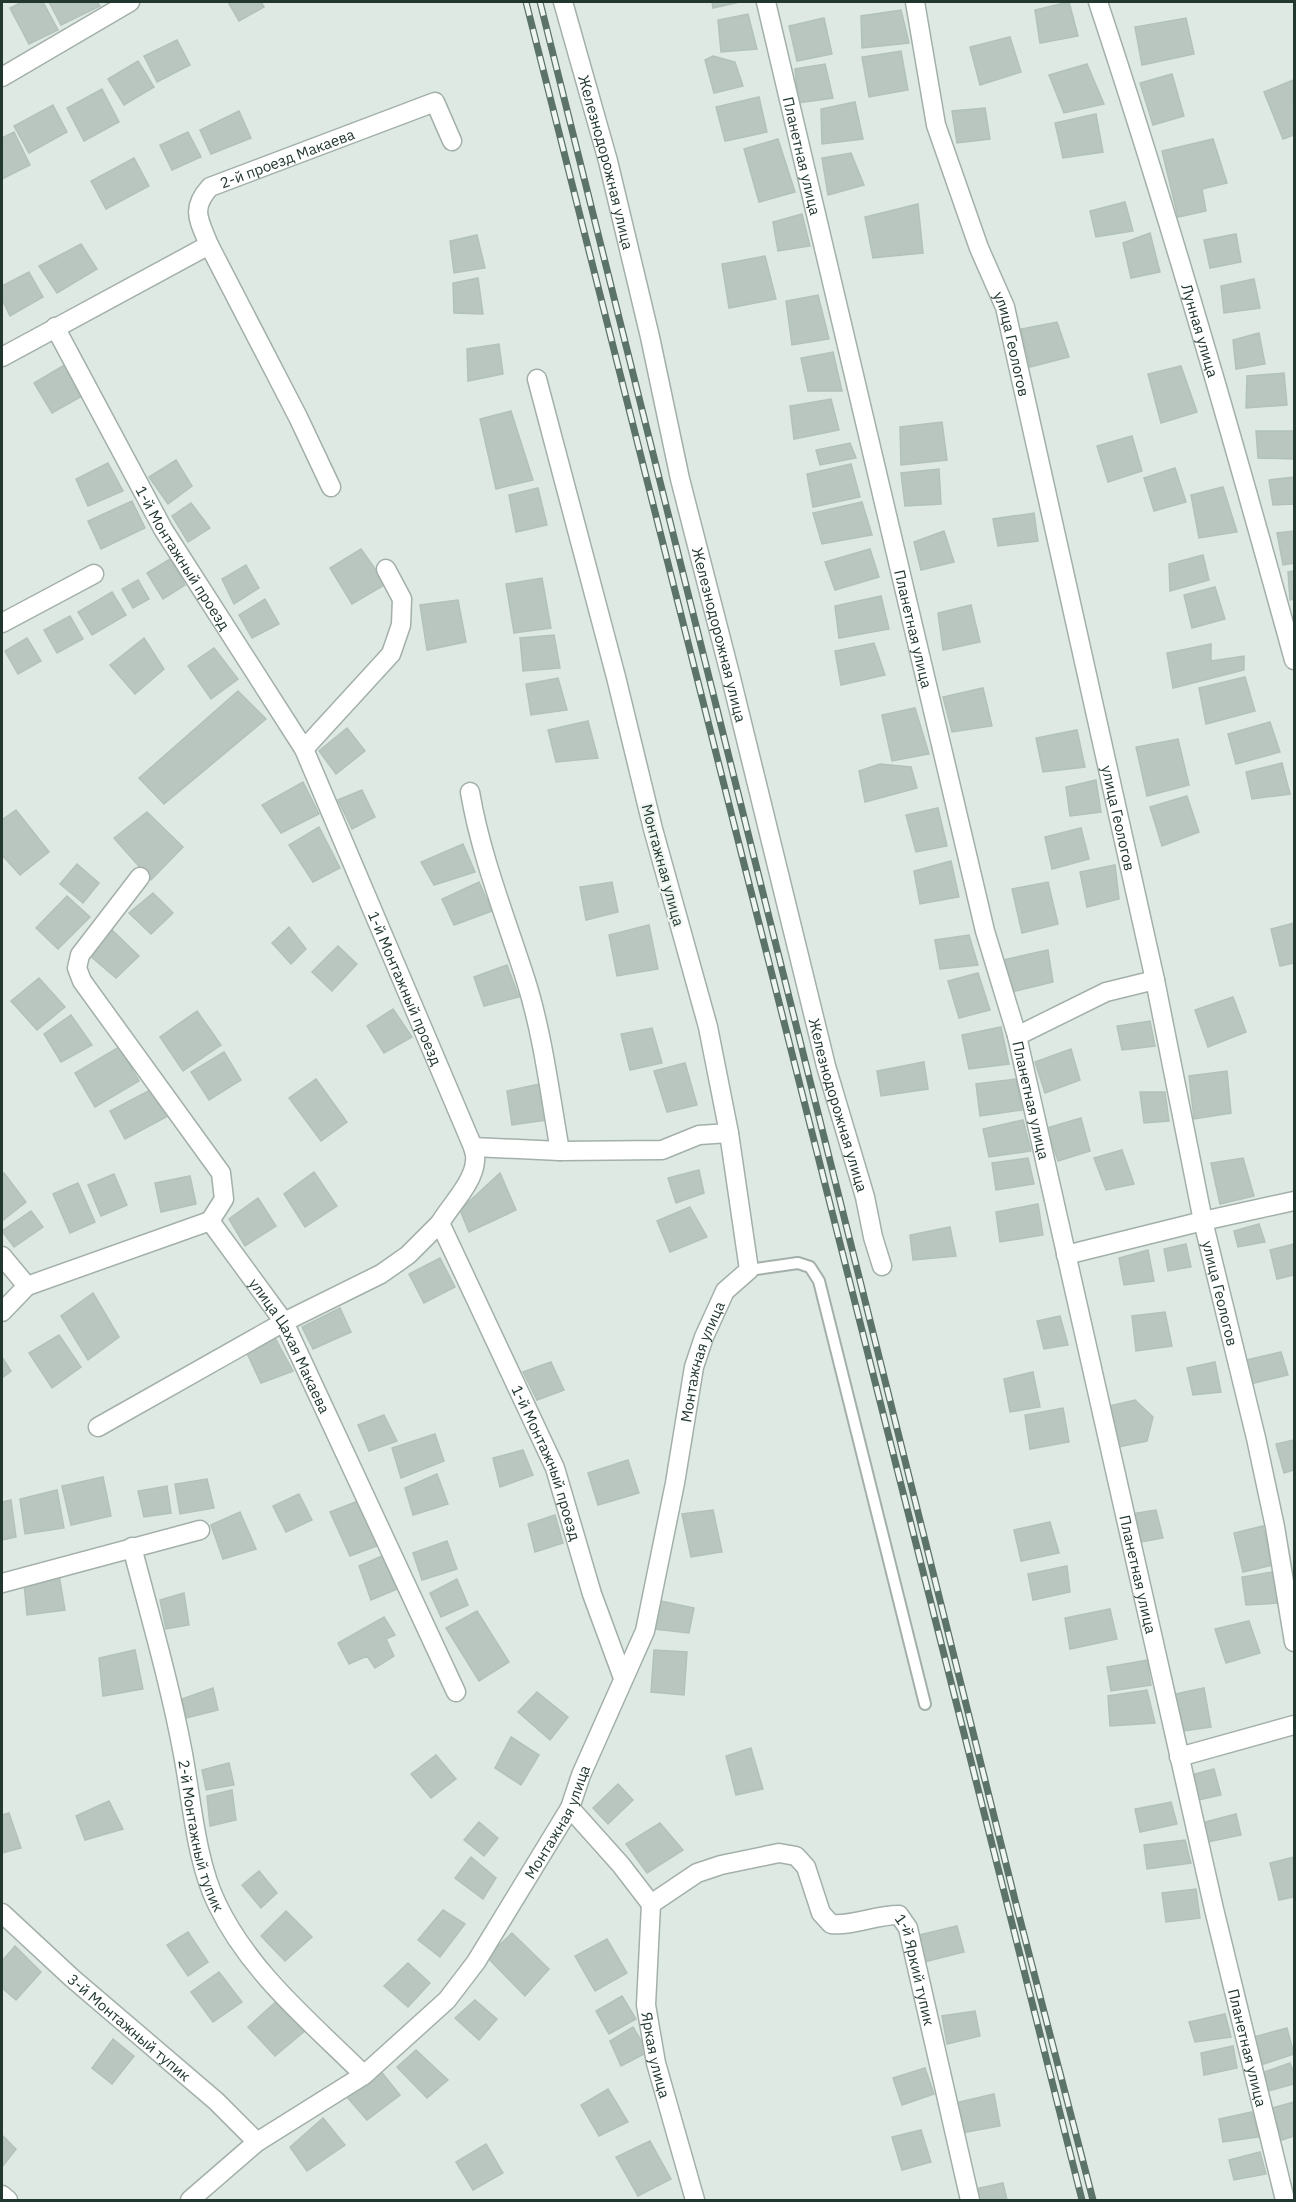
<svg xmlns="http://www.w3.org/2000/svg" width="1296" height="2202" font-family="'IBM Plex Sans',sans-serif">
  <rect width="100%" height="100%" fill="#dfe9e3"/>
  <path fill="#b8c6bf" stroke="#b2c2b9" stroke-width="1.5" d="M22 2H43L58 30 29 44 10 8Z
    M49 2H97L100 6 61 25Z
    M228 2H261L264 7 239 21Z
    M712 2H740L713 8Z
    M1069 2 1078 36 1040 43 1035 10Z
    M901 10 909 43 862 48 861 16Z
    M748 14 757 49 721 52 718 20Z
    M824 18 832 54 797 61 789 26Z
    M1186 18 1194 54 1142 65 1135 27Z
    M1010 37 1021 72 980 85 970 47Z
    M177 40 190 65 157 82 144 56Z
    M901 51 908 90 869 97 862 57Z
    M713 56 735 62 743 86 714 93 705 60Z
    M138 61 154 87 124 105 108 79Z
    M825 64 833 98 798 103 795 69Z
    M1087 64 1104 104 1064 113 1049 75Z
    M1172 74 1184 116 1153 125 1140 83Z
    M1293 80 1294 135 1283 139 1264 92Z
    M102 89 119 122 84 141 67 108Z
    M759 97 767 132 725 141 716 107Z
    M855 102 863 139 822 144 821 109Z
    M53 105 67 132 29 153 14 126Z
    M985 108 990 139 957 143 952 111Z
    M239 111 251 138 211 154 200 130Z
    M1096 114 1103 152 1063 158 1055 123Z
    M14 132 30 165 2 179V138Z
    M188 132 201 157 172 170 160 145Z
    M778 139 795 192 759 202 744 149Z
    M1213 139 1227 183 1202 189 1206 211 1178 217 1162 151Z
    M851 153 864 185 828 195 822 158Z
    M134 158 149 186 106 209 91 181Z
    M1125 202 1133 231 1096 237 1090 211Z
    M918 204 923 253 873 258 865 217Z
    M802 214 810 246 778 251 773 222Z
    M1150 233 1160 272 1131 278 1123 243Z
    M1236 234 1241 262 1210 268 1204 240Z
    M477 235 485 268 454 273 450 241Z
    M81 244 97 269 57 293 39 266Z
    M765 256 776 299 729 308 722 264Z
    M29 272 43 297 10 316 2 299V286Z
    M478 278 483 314 454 313 453 283Z
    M1254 279 1260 308 1224 313 1221 286Z
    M818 295 829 339 792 345 786 301Z
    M1057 322 1069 357 1030 367 1021 329Z
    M1259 333 1265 364 1236 369 1233 340Z
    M499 344 503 374 468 381 467 349Z
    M833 352 842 391H808L801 358Z
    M66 364 84 395 52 413 34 383Z
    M1181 366 1197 412 1161 423 1148 374Z
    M1284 373 1287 405 1246 408 1247 376Z
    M831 399 839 430 794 439 790 406Z
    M511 411 533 480 496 489 480 419Z
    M942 422 947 460 901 465 900 427Z
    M1256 431H1294V459L1258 458Z
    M1132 436 1142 471 1108 482 1097 446Z
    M850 443 856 458 820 465 816 450Z
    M176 460 192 486 168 504 149 477Z
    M108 463 123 491 88 506 76 479Z
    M851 464 860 497 813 507 807 474Z
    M1175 468 1186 502 1154 511 1144 478Z
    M939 469 941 504 905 506 901 473Z
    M1294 477V504L1273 505 1269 480Z
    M1223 487 1237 532 1199 538 1191 495Z
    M538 488 547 525 516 532 509 495Z
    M132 501 145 528 101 549 88 521Z
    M862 502 872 535 822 544 813 513Z
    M191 503 210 528 188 542 172 516Z
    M1034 513 1038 541 998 546 993 519Z
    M944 531 954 562 921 570 914 542Z
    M1294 531V563L1283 565 1277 533Z
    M361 549 386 584 352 604 330 568Z
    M870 549 879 577 835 590 825 562Z
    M1203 555 1209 580 1170 591 1169 564Z
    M170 559 185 585 163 599 147 573Z
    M246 565 259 588 234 604 222 579Z
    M1294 571V599L1290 600 1288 572Z
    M542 578 551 628 514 633 506 584Z
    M138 580 149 599 133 608 122 589Z
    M1215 587 1225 619 1192 628 1184 595Z
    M112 592 126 615 92 635 78 612Z
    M881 596 889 629 839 638 835 606Z
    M265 599 279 624 252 638 239 615Z
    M458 600 466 642 427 650 420 605Z
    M971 605 980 642 943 650 938 613Z
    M70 616 83 639 57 653 44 630Z
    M554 635 560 668 523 671 520 638Z
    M27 638 41 661 18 674 5 651Z
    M144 638 164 669 135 694 110 665Z
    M874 643 885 675 841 685 835 651Z
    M1211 644V661L1244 656V670L1173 688 1167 653Z
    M214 648 238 679 211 699 188 666Z
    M1245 677 1255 711 1206 724 1199 688Z
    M558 678 567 710 531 715 526 684Z
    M983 688 992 726 952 732 943 697Z
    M238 691 266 719 164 804 139 778Z
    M915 708 929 754 892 761 882 715Z
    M588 721 598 758 556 762 548 730Z
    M1270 722 1280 752 1236 764 1228 734Z
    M347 728 365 751 336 774 319 751Z
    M1077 730 1085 767 1043 772 1036 738Z
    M1178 739 1189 785 1147 796 1136 747Z
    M1282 763 1290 794 1252 799 1246 772Z
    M880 764 911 767 917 788 865 802 859 771Z
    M1096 780 1101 812 1070 816 1066 787Z
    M303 782 319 814 281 833 262 805Z
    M362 790 375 817 352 829 338 800Z
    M1187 796 1199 832 1162 846 1150 807Z
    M938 808 947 846 916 852 906 815Z
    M16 810 49 852 20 875 2 855V820Z
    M147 812 183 847 151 880 114 838Z
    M319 827 340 868 313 882 289 845Z
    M1081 828 1089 859 1052 869 1045 837Z
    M463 844 475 872 434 885 421 862Z
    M951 861 959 897 920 904 914 871Z
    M77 864 99 883 83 903 60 884Z
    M1115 865 1119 899 1087 907 1080 872Z
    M479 882 492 911 454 925 442 899Z
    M612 882 618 912 586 920 580 887Z
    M1048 882 1058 924 1022 933 1012 889Z
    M153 893 173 913 151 934 129 913Z
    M67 896 90 917 58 949 36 928Z
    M1294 923V963L1280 966 1271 929Z
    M649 925 658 969 617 976 609 935Z
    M289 927 306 949 291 964 272 943Z
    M112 930 139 956 116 978 89 955Z
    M969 935 978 965 940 969 935 940Z
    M338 946 357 964 332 991 312 972Z
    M1048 950 1053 982 1012 992 1003 960Z
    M507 965 519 997 484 1006 474 977Z
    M978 973 990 1010 959 1018 948 981Z
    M39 978 65 1007 37 1030 11 1001Z
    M1233 997 1246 1032 1208 1047 1195 1010Z
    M393 1009 412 1037 384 1053 367 1026Z
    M197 1011 221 1045 183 1071 160 1037Z
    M71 1015 92 1045 61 1062 44 1034Z
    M1150 1021 1155 1046 1122 1050 1117 1026Z
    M1001 1027 1009 1064 969 1069 962 1035Z
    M652 1028 662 1063 630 1070 621 1034Z
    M119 1047 139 1081 95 1107 75 1073Z
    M1071 1049 1080 1080 1045 1093 1035 1062Z
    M224 1052 241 1080 209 1100 191 1072Z
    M924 1062 928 1089 881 1096 877 1071Z
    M685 1063 697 1105 667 1112 654 1071Z
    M1227 1071 1231 1113 1194 1119 1189 1076Z
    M316 1079 347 1122 321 1141 289 1098Z
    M1016 1079 1022 1110 980 1116 976 1084Z
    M540 1084 546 1120 512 1125 507 1091Z
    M154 1088 168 1116 125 1139 110 1111Z
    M1140 1092H1165L1169 1121 1144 1123Z
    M1081 1118 1090 1151 1058 1161 1047 1128Z
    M1023 1120 1031 1151 989 1157 983 1129Z
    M1122 1150 1134 1184 1106 1190 1094 1158Z
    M1028 1158 1034 1184 996 1190 992 1163Z
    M1243 1158 1254 1196 1220 1204 1211 1163Z
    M699 1170 704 1193 676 1203 668 1178Z
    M314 1172 337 1206 305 1227 284 1194Z
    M4 1173 26 1202 2 1221V1175Z
    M500 1173 516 1210 469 1232 460 1210Z
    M114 1174 127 1205 101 1216 88 1185Z
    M190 1176 196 1204 161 1212 155 1183Z
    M78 1183 95 1222 70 1233 53 1194Z
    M258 1198 276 1226 245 1246 229 1219Z
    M1038 1204 1043 1235 1000 1242 996 1212Z
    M690 1207 707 1237 670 1252 657 1221Z
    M31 1211 43 1227 14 1247 2 1231Z
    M1259 1224 1265 1242 1238 1247 1234 1231Z
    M950 1227 956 1256 913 1260 910 1235Z
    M1186 1244 1191 1267 1168 1271 1164 1249Z
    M1294 1244V1275L1277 1279 1270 1250Z
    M1148 1250 1154 1281 1124 1285 1119 1258Z
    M440 1258 455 1287 424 1303 409 1274Z
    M93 1293 119 1337 88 1360 61 1316Z
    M340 1308 351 1332 313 1349 302 1327Z
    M1165 1312 1172 1346 1136 1351 1132 1316Z
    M1060 1316 1068 1345 1044 1349 1037 1321Z
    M273 1334 293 1371 261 1383 245 1349Z
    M59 1335 81 1367 52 1388 29 1353Z
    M1281 1352 1288 1375 1250 1384 1246 1360Z
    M2 1357 11 1371 2 1378Z
    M551 1362 564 1390 537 1400 523 1372Z
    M1215 1362 1221 1392 1193 1395 1187 1368Z
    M1033 1372 1040 1407 1010 1412 1004 1379Z
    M1135 1400 1153 1417 1147 1441 1118 1447 1109 1406Z
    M1063 1408 1069 1442 1030 1449 1025 1415Z
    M384 1415 397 1441 369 1451 358 1425Z
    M435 1434 444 1461 401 1478 392 1448Z
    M1294 1440V1470L1284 1473 1276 1444Z
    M523 1450 533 1475 500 1487 493 1458Z
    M628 1460 639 1493 598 1505 588 1473Z
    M437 1474 448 1504 413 1515 405 1488Z
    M103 1477 111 1516 71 1525 62 1486Z
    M207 1479 214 1508 180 1514 175 1484Z
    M167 1486 171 1513 144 1517 138 1491Z
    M57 1490 64 1528 25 1534 20 1499Z
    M299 1494 312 1520 286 1532 273 1506Z
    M11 1500 16 1537 2 1540V1502Z
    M358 1501 379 1545 350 1556 330 1512Z
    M713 1510 722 1552 691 1557 682 1514Z
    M1156 1510 1163 1538 1136 1543 1130 1514Z
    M240 1512 256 1549 223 1559 211 1525Z
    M555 1515 563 1543 535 1552 528 1524Z
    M1050 1522 1059 1553 1021 1561 1014 1530Z
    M1263 1526 1273 1565 1243 1572 1234 1533Z
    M447 1541 457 1569 422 1580 413 1553Z
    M382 1556 397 1589 371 1600 359 1566Z
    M1067 1566 1070 1592 1033 1600 1028 1574Z
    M1272 1572 1279 1603 1246 1605 1242 1577Z
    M59 1575 65 1610 27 1615 24 1583Z
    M457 1579 468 1605 441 1617 430 1593Z
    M184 1593 189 1625 166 1629 160 1600Z
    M661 1601 694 1608 689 1633 654 1629Z
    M1110 1609 1117 1639 1070 1649 1065 1618Z
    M477 1611 509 1662 479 1681 446 1628Z
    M384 1617 395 1635 386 1639 394 1656 375 1668 367 1656 349 1664 338 1643Z
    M1249 1621 1260 1653 1226 1663 1215 1629Z
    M135 1650 143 1689 103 1696 99 1658Z
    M654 1650 687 1652 684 1695 651 1692Z
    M1147 1660 1151 1685 1111 1691 1107 1667Z
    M213 1688 218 1710 186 1718 182 1699Z
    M1204 1688 1211 1727 1184 1731 1175 1694Z
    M1147 1690 1155 1723 1110 1726 1108 1696Z
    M537 1692 568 1717 550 1740 518 1712Z
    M511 1737 539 1755 521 1785 495 1768Z
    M751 1748 763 1789 736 1795 726 1756Z
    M436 1755 456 1779 431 1798 411 1774Z
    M229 1763 234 1785 206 1790 202 1770Z
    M1214 1769 1221 1795 1198 1800 1191 1775Z
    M618 1784 633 1800 608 1824 593 1808Z
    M232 1790 236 1820 210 1826 207 1796Z
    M109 1801 123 1829 85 1840 76 1816Z
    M1171 1802 1177 1824 1140 1832 1135 1809Z
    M9 1813 21 1848 2 1853V1815Z
    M1236 1814 1241 1835 1207 1842 1205 1822Z
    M479 1822 498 1838 484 1856 464 1840Z
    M660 1823 683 1850 647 1873 626 1844Z
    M1185 1840 1191 1863 1147 1869 1144 1845Z
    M471 1857 496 1878 483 1899 455 1878Z
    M1294 1857V1897L1279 1900 1270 1863Z
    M259 1871 277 1893 261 1908 242 1885Z
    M1196 1889 1200 1918 1166 1922 1162 1893Z
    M443 1910 465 1924 440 1957 418 1940Z
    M286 1911 312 1937 285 1961 261 1936Z
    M957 1926 964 1952 924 1962 919 1935Z
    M188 1932 208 1962 188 1976 167 1945Z
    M512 1933 549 1969 525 1996 487 1957Z
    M607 1939 627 1973 595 1991 575 1956Z
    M15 1946 41 1972 16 2000 2 1988V1961Z
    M408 1963 430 1983 408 2007 384 1986Z
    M219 1972 242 2002 213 2022 191 1992Z
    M622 1996 636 2019 609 2034 596 2011Z
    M279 1999 306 2030 275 2056 248 2027Z
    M475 2000 497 2019 479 2040 455 2018Z
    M975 2011 980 2036 947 2044 942 2016Z
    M1225 2014 1231 2037 1195 2042 1189 2022Z
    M633 2027 648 2052 621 2066 610 2041Z
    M1287 2028 1294 2054 1261 2065 1254 2037Z
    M113 2039 134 2056 112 2084 92 2068Z
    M1233 2046 1237 2068 1204 2075 1201 2053Z
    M416 2050 448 2080 427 2098 397 2067Z
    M1290 2063 1294 2073V2084L1268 2091 1264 2072Z
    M925 2068 934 2094 902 2105 893 2078Z
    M379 2069 400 2095 367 2120 347 2097Z
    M608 2089 628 2122 599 2136 581 2105Z
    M994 2094 1000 2126 962 2133 955 2103Z
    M1294 2102V2136L1282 2140 1272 2108Z
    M1252 2112 1259 2137 1223 2142 1219 2119Z
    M323 2118 345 2145 307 2171 290 2147Z
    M921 2130 931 2162 902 2170 892 2137Z
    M2 2135 16 2149 2 2167Z
    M650 2141 671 2179 638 2196 616 2157Z
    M486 2144 503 2173 473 2190 456 2162Z
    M1260 2152 1266 2174 1234 2180 1229 2160Z
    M1003 2183 1007 2200H976L975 2189Z"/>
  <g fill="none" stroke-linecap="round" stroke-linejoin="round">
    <g stroke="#a3b0a9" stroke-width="14">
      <path id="lane" d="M749 1270 798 1263 810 1267 819 1281 925 1704"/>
    </g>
    <g stroke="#a3b0a9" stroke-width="21">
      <g id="street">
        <path id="s1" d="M563 2 608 161 650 337 680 479 730 674 826 1066 865 1197 873 1237 882 1266"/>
        <path id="s2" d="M766 2 985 931 1017 1036 1214 1909 1285 2200"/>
        <path id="s3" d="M915 2 936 125 979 248 1005 307 1155 980 1203 1221 1256 1438 1275 1527 1294 1642"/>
        <path id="s4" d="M1098 2C1170 219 1233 439 1294 660"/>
        <path d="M2 77 130 2"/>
        <path d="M209 245 298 417 331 487"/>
        <path id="s5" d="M55 327 163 529 304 749 473 1147C474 1151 476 1157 475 1161 474 1182 450 1206 440 1223L555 1468 592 1594 623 1678"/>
        <path id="s6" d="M2 357 209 245C199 220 190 209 210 187L435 102 452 141"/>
        <path d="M2 623 94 574"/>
        <path d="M304 749 391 654 401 625 402 599 386 569"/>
        <path d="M470 792C481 857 506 918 526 981 543 1035 550 1095 560 1151"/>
        <path d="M140 877 80 955 77 968 82 981 221 1173 224 1199 210 1221"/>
        <path d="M1017 1036 1106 992 1155 980"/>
        <path d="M473 1147 560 1151 662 1150 699 1135 729 1133"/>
        <path d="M1066 1255 1203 1221 1294 1201"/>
        <path id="s7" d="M2 1256 27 1286 210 1221 284 1322 456 1692"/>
        <path d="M2 1312 27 1286"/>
        <path d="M98 1427 284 1322 381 1274 408 1255 440 1223"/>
        <path id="s8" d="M132 1547C150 1616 170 1684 183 1754 192 1802 196 1861 217 1904 250 1973 311 2022 364 2075"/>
        <path d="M2 1583 200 1530"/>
        <path d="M1179 1757 1294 1725"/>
        <path d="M570 1808 621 1865 651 1904"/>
        <path id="s9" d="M651 1904 697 1873 721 1865 779 1853 796 1856 806 1867 821 1913 831 1924C855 1926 874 1915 899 1915L908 1928 970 2200"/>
        <path id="s10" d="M651 1904 646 2005 656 2063 695 2200"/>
        <path id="s11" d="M2 1913 72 1978 216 2101 257 2142"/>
        <path d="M2 2195 8 2200"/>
        <path id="s12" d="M190 2200 257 2142 364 2075 447 2000 476 1962 570 1808 581 1775 645 1631 675 1483 694 1367 704 1337 725 1291 749 1270 729 1133 708 1027 653 829 616 677 537 379"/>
      </g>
    </g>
    <use href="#lane" stroke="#fff" stroke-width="10"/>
    <use href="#street" stroke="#fff" stroke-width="18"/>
    <g stroke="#5c736a" stroke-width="7">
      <path id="rail" d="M526 2 1082 2200
        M540 2 1015 1900 1093 2200"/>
    </g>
    <use href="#rail" stroke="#eff6f2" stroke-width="4.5" stroke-dasharray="14" stroke-linecap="butt"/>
  </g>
  <g text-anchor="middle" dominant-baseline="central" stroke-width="4.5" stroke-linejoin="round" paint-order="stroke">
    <g font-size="15" fill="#22382f" stroke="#eff6f2">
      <text stroke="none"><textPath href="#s2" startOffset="158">Планетная улица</textPath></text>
      <text stroke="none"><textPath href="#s6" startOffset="381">2-й проезд Макаева</textPath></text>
      <text stroke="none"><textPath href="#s1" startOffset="166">Железнодорожная улица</textPath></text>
      <text stroke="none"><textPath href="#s4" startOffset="344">Лунная улица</textPath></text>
      <text stroke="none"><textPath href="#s3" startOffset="357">улица Геологов</textPath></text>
      <text stroke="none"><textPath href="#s5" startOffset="264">1-й Монтажный проезд</textPath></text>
      <text stroke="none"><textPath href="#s2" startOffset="644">Планетная улица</textPath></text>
      <text stroke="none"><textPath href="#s1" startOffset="652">Железнодорожная улица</textPath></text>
      <text stroke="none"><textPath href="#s3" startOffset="843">улица Геологов</textPath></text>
      <text transform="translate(663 865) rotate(75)">Монтажная улица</text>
      <text stroke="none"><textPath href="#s5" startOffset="750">1-й Монтажный проезд</textPath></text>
      <text stroke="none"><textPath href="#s2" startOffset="1130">Планетная улица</textPath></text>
      <text stroke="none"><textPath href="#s1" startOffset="1137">Железнодорожная улица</textPath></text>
      <text stroke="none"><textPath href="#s3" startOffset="1329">улица Геологов</textPath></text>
      <text stroke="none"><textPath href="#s7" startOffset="382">улица Цахая Макаева</textPath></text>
      <text stroke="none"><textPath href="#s12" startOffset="1023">Монтажная улица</textPath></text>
      <text stroke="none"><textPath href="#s5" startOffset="1272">1-й Монтажный проезд</textPath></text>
      <text stroke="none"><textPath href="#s2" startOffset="1616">Планетная улица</textPath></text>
      <text stroke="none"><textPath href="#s12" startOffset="537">Монтажная улица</textPath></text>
      <text stroke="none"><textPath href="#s8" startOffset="297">2-й Монтажный тупик</textPath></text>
      <text stroke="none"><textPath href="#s9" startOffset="362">1-й Яркий тупик</textPath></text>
      <text stroke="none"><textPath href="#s11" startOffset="171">3-й Монтажный тупик</textPath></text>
      <text stroke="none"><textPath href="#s2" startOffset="2102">Планетная улица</textPath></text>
      <text stroke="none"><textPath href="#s10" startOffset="152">Яркая улица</textPath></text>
    </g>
  </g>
  <rect width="1296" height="2202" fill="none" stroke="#22382f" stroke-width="6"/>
</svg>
